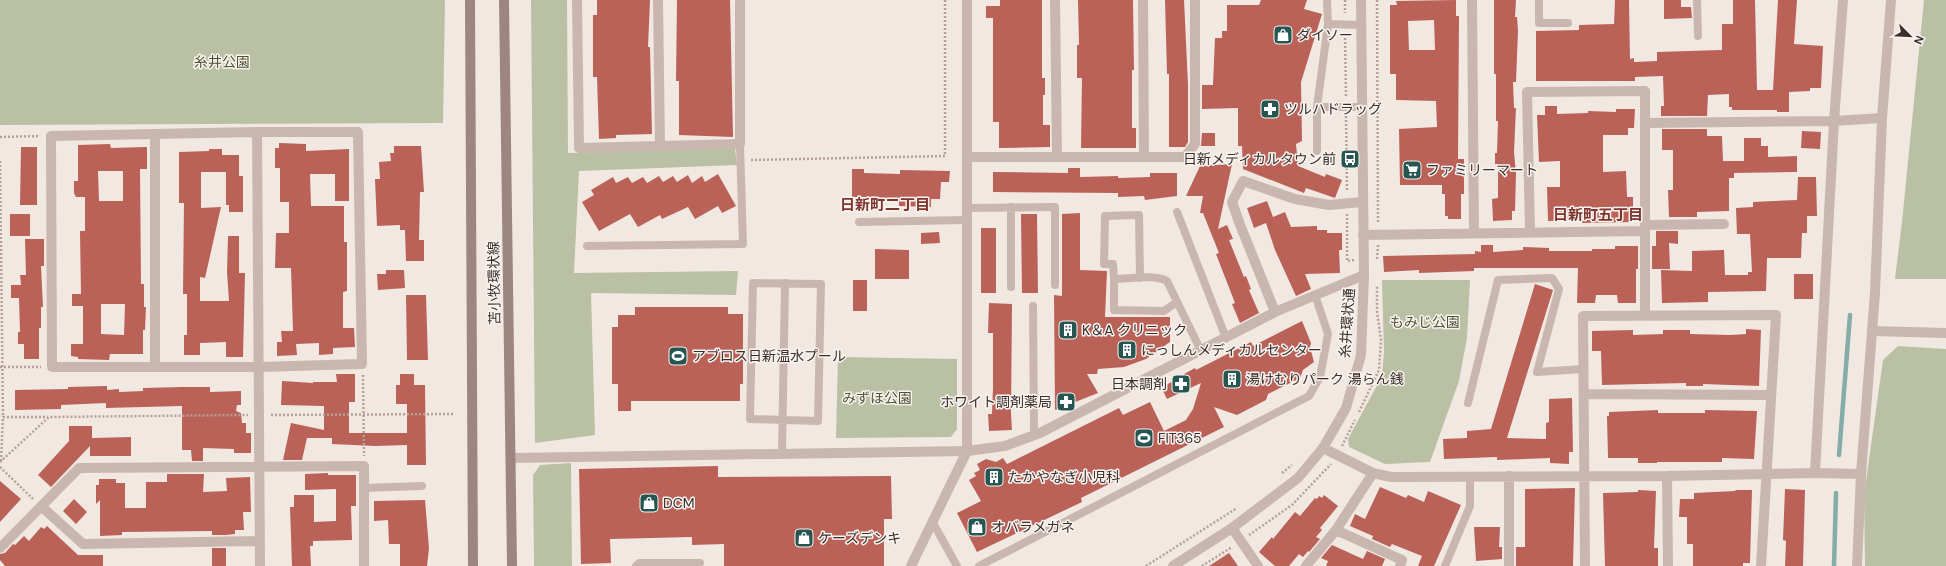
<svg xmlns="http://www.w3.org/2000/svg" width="1946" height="566" font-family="'DM Sans','Noto Sans JP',sans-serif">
  <rect width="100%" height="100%" fill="#f2e8e2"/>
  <path fill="#bac0a3" d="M0 0H445L443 123 0 125Z
    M531 0H567L568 153 735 148 737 165 579 171 574 273 738 271 736 295 591 293 595 435 535 443Z
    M1924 0H1946V279H1895L1902 222Z
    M1382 280H1470L1467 338 1459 381 1430 462 1385 464 1349 447 1348 439 1382 376 1384 352Z
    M1898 346 1946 349V566H1865L1864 495 1883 360Z
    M838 357 957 359V429L951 437 836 438Z
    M571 463 572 566H534L533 475 540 465Z"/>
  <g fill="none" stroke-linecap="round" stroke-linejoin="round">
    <path stroke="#84aca8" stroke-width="4.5" d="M1839 455 1850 315
      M1834 566 1836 493"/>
  </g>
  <path fill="#ba6158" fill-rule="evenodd" d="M597 0H650L648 47H650L652 134 616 135V138L599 139 597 77H593V15H597Z
    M677 0H730L733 137 679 135V81H676Z
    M1000 0H1042V78H1045V95H1043V125H1050V147L999 148V122H993V18H986V6H1000Z
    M1078 0H1133L1134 70H1132V128H1136V148H1081L1082 78H1077V45H1079Z
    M1165 0H1184L1188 85V142L1185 147H1169V74H1167Z
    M1261 0H1307L1304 9 1322 14 1301 82 1302 141 1296 144 1298 166 1325 177 1326 174 1342 180 1335 198 1306 188 1304 193 1243 169 1242 146H1238V108L1202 109V85H1213L1215 38H1222V31H1227V5H1259Z
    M1456 0V16H1459L1458 159H1464V194H1461V219H1448V216H1445V194H1442V185H1400L1399 129 1437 127 1436 101 1396 100V74H1390V5H1397L1396 1ZM1434 20 1435 50H1409L1408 21Z
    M1494 0H1516L1515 17H1517L1518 31 1516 82H1513L1514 108H1516L1514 152 1516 174 1515 211H1512V220L1493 221 1492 199 1498 198V164H1495V153H1497L1498 121H1496V74H1494Z
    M1615 0H1629L1630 59 1634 58V62L1657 61V52L1722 50V24H1733V0H1755L1757 90H1773L1778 0H1797L1794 44 1823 46 1821 88H1810V91L1789 92V112H1777V110H1732V107H1729V94L1708 95 1707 116H1661V106H1664L1663 76 1635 77V81H1536V31L1579 30V25L1614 24Z
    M1664 0H1681V7H1691L1692 18 1664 19Z
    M1545 106H1557V114L1588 113V111L1616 112V109H1635L1634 128H1628V135H1603V172L1626 171 1627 197H1633V222L1582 223V220L1548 221 1547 187H1560V161L1539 162 1537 115H1545Z
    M1662 129H1707V136H1722L1723 161H1744V138H1761V146H1768V157L1797 156V172L1734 173V178H1729V211L1697 212V217H1669L1668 190H1673V150H1662Z
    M1802 131 1821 132 1820 149 1801 148Z
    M1202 133H1215V146H1201Z
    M279 143 306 144V151L349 149V201H335V174H310L311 206H344V242H347V291L343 292V328H354L355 347 333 348V354L319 355V343L296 344 297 355 277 356V342H282L281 331H293L291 268H275L276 233H289V202H280V168H275V148H279Z
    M110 144 111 148 147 147V169H140L141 284H144V307H146L145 330H143V354H110L109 360 78 359V357L71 356V344H83V306H72V294H81L80 231H85V197H76L74 193V181H78V145ZM98 171H123V201H99ZM101 304H125L124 335 101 334Z
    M394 146H421L424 192H420L419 240H424V261H406L405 230H400V225L377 226 375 179H380L379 162 391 161 390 153H394Z
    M21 147H37V205H20Z
    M209 149H222V155H239V176H243V212H229V205H226V172H201V208L221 207 205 278 200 277V301H229L227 272 228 236H239V273H245L243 357H226V342L200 343V355H184V335H187V294H183L184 203H179V152L209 151Z
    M1232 164 1218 229 1227 225 1233 239 1229 240 1244 277 1246 276 1251 289 1249 290 1259 313 1240 323 1232 304 1235 303 1216 254 1219 253 1203 213H1200L1203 196H1186L1200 166Z
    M1068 168H1080V177L1118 176V178L1150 177V173H1177V196L1145 200 1144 196 1118 197V193L993 192V172L1068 173Z
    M852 169H864V173L900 174V170L950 171 949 182H941L940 199H931V207L899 206V200H872V197H852Z
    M718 174 736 206 722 213 718 206 695 219 688 207 662 219 660 215 638 227 630 214 599 231 582 202 594 195 591 190 613 177 616 183 628 177 632 183 643 177 647 183 659 176 663 182 673 176 677 182 688 175 692 183 702 176 705 182Z
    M1798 177H1816L1817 216H1807V233H1802L1801 258H1767L1766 291 1708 292V302L1662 303 1661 270 1692 271V251L1724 250 1725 275H1748V272H1752L1750 234H1737L1736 208 1753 207V202L1797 200Z
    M1267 201 1273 217 1285 212 1291 227 1317 226V230H1327V233H1342V250H1339L1340 273 1305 274 1311 289 1296 296 1275 250 1266 223 1254 228 1247 208Z
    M1080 213V270L1107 271 1105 317H1170V342L1146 359 1124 367 1098 369 1097 374H1087L1098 393 1055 410 1054 295 1062 296V214Z
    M10 214H30V236H10Z
    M1021 214H1037L1038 293H1022Z
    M981 228H996V293H981Z
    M1656 231H1678V244L1669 243 1670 269H1652V246H1656Z
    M939 232 940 243 921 244V233Z
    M25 239H44V266H41L43 307H41V328H39V359H24V344H18V332H20L19 298H11V285H21L20 275H26Z
    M1481 245H1493V252L1523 250V247L1549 248V251H1592V249H1615V246H1638V269H1636V303H1618L1617 295H1596L1595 303H1577L1578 268H1474V271L1419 273V270L1384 272 1383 256 1475 254V251L1481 252Z
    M875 249 909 250V279H875Z
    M386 270H404L405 288 378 290 377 274H386Z
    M1794 274H1813V299H1794Z
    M853 280H867V311H853Z
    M1535 284 1553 290 1507 438 1546 439V423L1549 422V399L1572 398 1573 452H1569V464L1550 463V458L1497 460V457L1444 459 1443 439 1467 438V431L1491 429Z
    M406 295H426L428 360H407Z
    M989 303 1012 304 1011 414 1012 430 989 431 988 414H992L993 388V333H988Z
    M635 307H728V314H743V384H740V401H631V411H618V384H612V327H618V315H635Z
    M1302 321 1311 343 1310 347 1314 362 1303 370 1300 378 1268 394 1266 400 1237 415 1214 407 1224 427 1081 498 1082 502 977 552 957 513 981 501 969 480 976 476 974 473 980 470 977 464 986 459 996 462 1003 458 1007 464 1119 408 1123 415 1150 402 1164 431 1186 420 1193 409 1201 383 1167 399 1161 387 1185 376 1184 374 1195 368 1196 370 1251 342 1253 346Z
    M1746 329 1761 330 1759 386 1703 384V386H1686V383L1602 385 1601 351H1592V331L1633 330V335L1663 334V330H1690V334L1730 335 1746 334Z
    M336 374H355V402H349V433H407V404H396V385H400V374H414V385H425L426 465H407V445L375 446 332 444V438H307L302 460H283L291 423 324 430V406L281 405 282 381 313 383V382H337Z
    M107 386V390L119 389V392L143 391V388L182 387H210V392L241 391V405H237L236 411 241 413 242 423H246V433H251V453H234V449L203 448V461H192L191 450H182V406L106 408V403L61 405V409L15 410V390L68 389V387Z
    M1658 410V413H1705V410L1757 411 1754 459 1722 458V462H1657V463H1638V458H1608L1607 416H1609V412Z
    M69 426H92V438L131 437V456H90V446L51 487 38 475 69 441Z
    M718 466V477L891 476 892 519H884V566H724V544L692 545V537L610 539 611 563 581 564 579 469Z
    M328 473V475H356V506H351L352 540 313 541V546H310L311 566H292L290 507H294V495H314V522L336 521V489L305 490V474Z
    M167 474H204L203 492 227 491 226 478 250 477 251 512H243L244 530H235V534L226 535H212V531L122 532V535L100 536V500L96 504V485H99V479H116V483H125V508H146V482H167Z
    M0 481 21 499 0 522Z
    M1380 487 1406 498 1408 495 1424 502 1428 491 1461 505 1434 566H1418L1422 556 1392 544 1390 547 1372 539 1373 536 1350 526 1355 514 1365 519Z
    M1575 488 1573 566H1516V547H1525V489Z
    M1785 489 1805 490 1803 566H1785L1786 541 1783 540Z
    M1638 490 1656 491 1654 548H1658V566H1605L1603 493 1638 492Z
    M1736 490H1752L1750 563H1743V566H1693V544H1687V517H1679L1680 499H1694V493L1735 491Z
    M1324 495 1338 506 1320 528 1322 530 1316 537 1320 539 1309 552 1308 551 1303 557 1299 554 1289 566H1275L1259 552 1272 537 1273 539 1295 512 1300 516 1315 498 1317 499 1319 496 1322 498Z
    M74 499 87 512 76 524 63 511Z
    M425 500 429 548 427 566H400V544H389L388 520 374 521V501Z
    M47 526 78 555H103V566H5L0 560V554L5 553 13 544 15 545 24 536 29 541 41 527 44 529Z
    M1474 527H1500L1499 547H1502V559L1476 561Z
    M1332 545 1363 559 1367 551 1385 559 1382 566H1326L1328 561 1321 558Z
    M212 548H226V566H212Z
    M1229 553 1238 566H1209Z"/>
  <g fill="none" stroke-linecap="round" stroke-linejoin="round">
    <path stroke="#b5a199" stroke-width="2.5" stroke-dasharray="2 2" stroke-linecap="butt" d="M1345 0V13
      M1377 0 1378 224
      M1345 34 1346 97
      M1346 116 1347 191
      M0 137 39 136
      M751 160 945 156V0
      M0 161 3 417
      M1347 214V261L1354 260
      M1377 259 1378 245
      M0 367H41
      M363 375 364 456
      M1359 412 1379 370 1381 340 1377 312V286
      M271 415 454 414
      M1342 446 1355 420
      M1 461 3 417H48
      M0 462 49 417 248 415
      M0 467 33 499
      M1282 473 1292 465
      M1249 535 1292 505 1331 464
      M1146 566 1237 508
      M1202 566 1232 547"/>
    <path stroke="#c9b7af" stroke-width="8" d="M1327 0 1328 24 1361 25
      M1539 0V23H1568
      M1697 0 1698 36
      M1328 24 1317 107H1362
      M1317 107V151
      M1011 207V287
      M967 208 1055 207V285
      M1177 212 1226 338
      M859 222 967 220
      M587 246 743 244 740 144
      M1140 278 1139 215 1105 216 1104 264H1113L1114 279C1129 279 1155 274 1167 281L1201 351
      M1114 279V310L1164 311 1177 302
      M753 283 821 284 818 421 750 419Z
      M1033 306 1034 435
      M1468 403 1498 280 1552 278 1559 289 1537 372 1583 369
      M782 453 785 283
      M364 488 422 486
      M933 523 957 566
      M636 566 639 563H700
      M979 566 1309 396 1320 377 1328 334 1315 295
      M1445 566 1470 506V476"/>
    <path stroke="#c9b7af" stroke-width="10" d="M577 0 579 148 740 144V0
      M658 0 660 146
      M967 0V451L1005 446 1040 433 1275 312 1364 275
      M1055 0 1057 157
      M1143 0 1144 157
      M1472 0 1474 233
      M1645 123 1834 121 1882 118
      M257 132H358L362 364 259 367H52L51 136Z
      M257 132 260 566
      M967 157H1185L1195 144V0
      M1645 225 1724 224
      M1530 232 1527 92 1645 91V315
      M1363 235 1645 231
      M1275 312 1239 222 1232 202 1243 181 1295 199 1329 205 1362 202
      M1872 331 1946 333
      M155 367V135
      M1584 394 1770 395
      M1323 448 1373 473 1391 477 1667 476 1815 473 1861 474
      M1815 473 1834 121 1843 0
      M1509 476V566
      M1667 476 1668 566
      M41 506 83 544 260 541
      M1232 528 1258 566
      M1336 530 1402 560 1400 566
      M0 548 79 468 364 466V566
      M1306 566 1336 530 1373 473
      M1585 566 1583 316 1776 315 1761 566"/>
    <path stroke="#c9b7af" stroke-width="10" d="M511 458 967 451 911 566
      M1173 566 1232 528 1298 478 1323 448 1346 408 1361 355 1364 275 1361 0
      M1857 566 1861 474 1875 293 1882 118 1891 0"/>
    <path stroke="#9d8680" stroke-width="10" d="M470 0 473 566
      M504 0 512 566"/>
  </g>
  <defs>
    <g id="shop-square" transform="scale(1)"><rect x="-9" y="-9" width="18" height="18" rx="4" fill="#265652" stroke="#f9f3ef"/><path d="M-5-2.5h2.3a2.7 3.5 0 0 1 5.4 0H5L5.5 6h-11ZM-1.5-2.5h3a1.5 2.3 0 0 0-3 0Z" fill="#fff"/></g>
    <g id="pharmacy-square" transform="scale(1)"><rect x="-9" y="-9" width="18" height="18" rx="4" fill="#265652" stroke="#f9f3ef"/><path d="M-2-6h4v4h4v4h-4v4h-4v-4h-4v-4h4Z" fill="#fff"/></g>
    <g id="bus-square" transform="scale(1)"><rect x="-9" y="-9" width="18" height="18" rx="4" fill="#265652" stroke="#f9f3ef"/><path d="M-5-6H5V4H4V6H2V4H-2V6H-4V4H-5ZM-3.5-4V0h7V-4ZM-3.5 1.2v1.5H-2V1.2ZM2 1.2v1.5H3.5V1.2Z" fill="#fff"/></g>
    <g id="supermarket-square" transform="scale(1)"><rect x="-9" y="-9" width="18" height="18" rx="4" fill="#265652" stroke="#f9f3ef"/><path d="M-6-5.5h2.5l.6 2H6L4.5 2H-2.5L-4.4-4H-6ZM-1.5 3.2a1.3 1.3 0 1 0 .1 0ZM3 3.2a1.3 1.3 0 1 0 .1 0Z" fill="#fff"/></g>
    <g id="building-square" transform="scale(1)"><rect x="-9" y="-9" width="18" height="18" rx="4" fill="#265652" stroke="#f9f3ef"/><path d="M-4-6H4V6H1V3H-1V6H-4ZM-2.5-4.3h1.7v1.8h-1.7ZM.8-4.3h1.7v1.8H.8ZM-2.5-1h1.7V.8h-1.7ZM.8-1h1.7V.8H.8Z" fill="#fff"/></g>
    <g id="stadium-square" transform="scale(1)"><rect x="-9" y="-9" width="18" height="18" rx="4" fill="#265652" stroke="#f9f3ef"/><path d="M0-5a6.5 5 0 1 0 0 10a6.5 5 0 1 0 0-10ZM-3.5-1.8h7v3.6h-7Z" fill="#fff"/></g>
  </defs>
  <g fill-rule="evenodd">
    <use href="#shop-square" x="1283" y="35"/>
    <use href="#pharmacy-square" x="1270" y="109"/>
    <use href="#bus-square" x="1350" y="159"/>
    <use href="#supermarket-square" x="1412" y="170"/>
    <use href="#building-square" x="1068" y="330"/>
    <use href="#building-square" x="1127" y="350"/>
    <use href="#stadium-square" x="678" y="356"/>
    <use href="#building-square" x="1232" y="379"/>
    <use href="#pharmacy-square" x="1181" y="384"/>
    <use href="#pharmacy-square" x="1066" y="402"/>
    <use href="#stadium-square" x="1144" y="438"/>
    <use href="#building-square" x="994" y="477"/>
    <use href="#shop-square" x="649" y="503"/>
    <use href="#shop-square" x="977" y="527"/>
    <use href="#shop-square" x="804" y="538"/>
  </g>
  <g text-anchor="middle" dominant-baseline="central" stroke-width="3" stroke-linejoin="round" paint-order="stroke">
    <g font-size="14" fill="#392e2c" stroke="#f9f3ef" text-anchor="start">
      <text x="1297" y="35">ダイソー</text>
      <text x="1284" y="109">ツルハドラッグ</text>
      <text x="1336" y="159" text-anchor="end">日新メディカルタウン前</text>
      <text x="1426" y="170">ファミリーマート</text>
      <text x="1082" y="330">K＆A クリニック</text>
      <text x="1141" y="350">にっしんメディカルセンター</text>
      <text x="692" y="356">アブロス日新温水プール</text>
      <text x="1246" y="379">湯けむりパーク 湯らん銭</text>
      <text x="1167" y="384" text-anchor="end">日本調剤</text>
      <text x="1052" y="402" text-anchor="end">ホワイト調剤薬局</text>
      <text x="1158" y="438">FIT365</text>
      <text x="1008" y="477">たかやなぎ小児科</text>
      <text x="663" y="503">DCM</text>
      <text x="991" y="527">オバラメガネ</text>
      <text x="818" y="538">ケーズデンキ</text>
    </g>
    <g font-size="14" fill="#4d5433" stroke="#f9f3ef">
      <text x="222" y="62">糸井公園</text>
      <text x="1425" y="322">もみじ公園</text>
      <text x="877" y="398">みずほ公園</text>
    </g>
    <g font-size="14" fill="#392e2c" stroke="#f9f3ef">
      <text transform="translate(494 283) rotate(-91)">苫小牧環状線</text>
      <text transform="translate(1347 323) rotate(-86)">糸井環状通</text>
    </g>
    <g font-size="15" font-weight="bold" fill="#7f352e" stroke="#f9f3ef">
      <text x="885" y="205">日新町二丁目</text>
      <text x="1598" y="215">日新町五丁目</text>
    </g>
  </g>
  <g transform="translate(1910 36) rotate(114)" stroke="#f9f3ef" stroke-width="3" paint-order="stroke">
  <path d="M0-3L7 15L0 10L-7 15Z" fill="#392e2c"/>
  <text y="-6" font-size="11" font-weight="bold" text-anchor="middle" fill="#392e2c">N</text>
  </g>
</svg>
